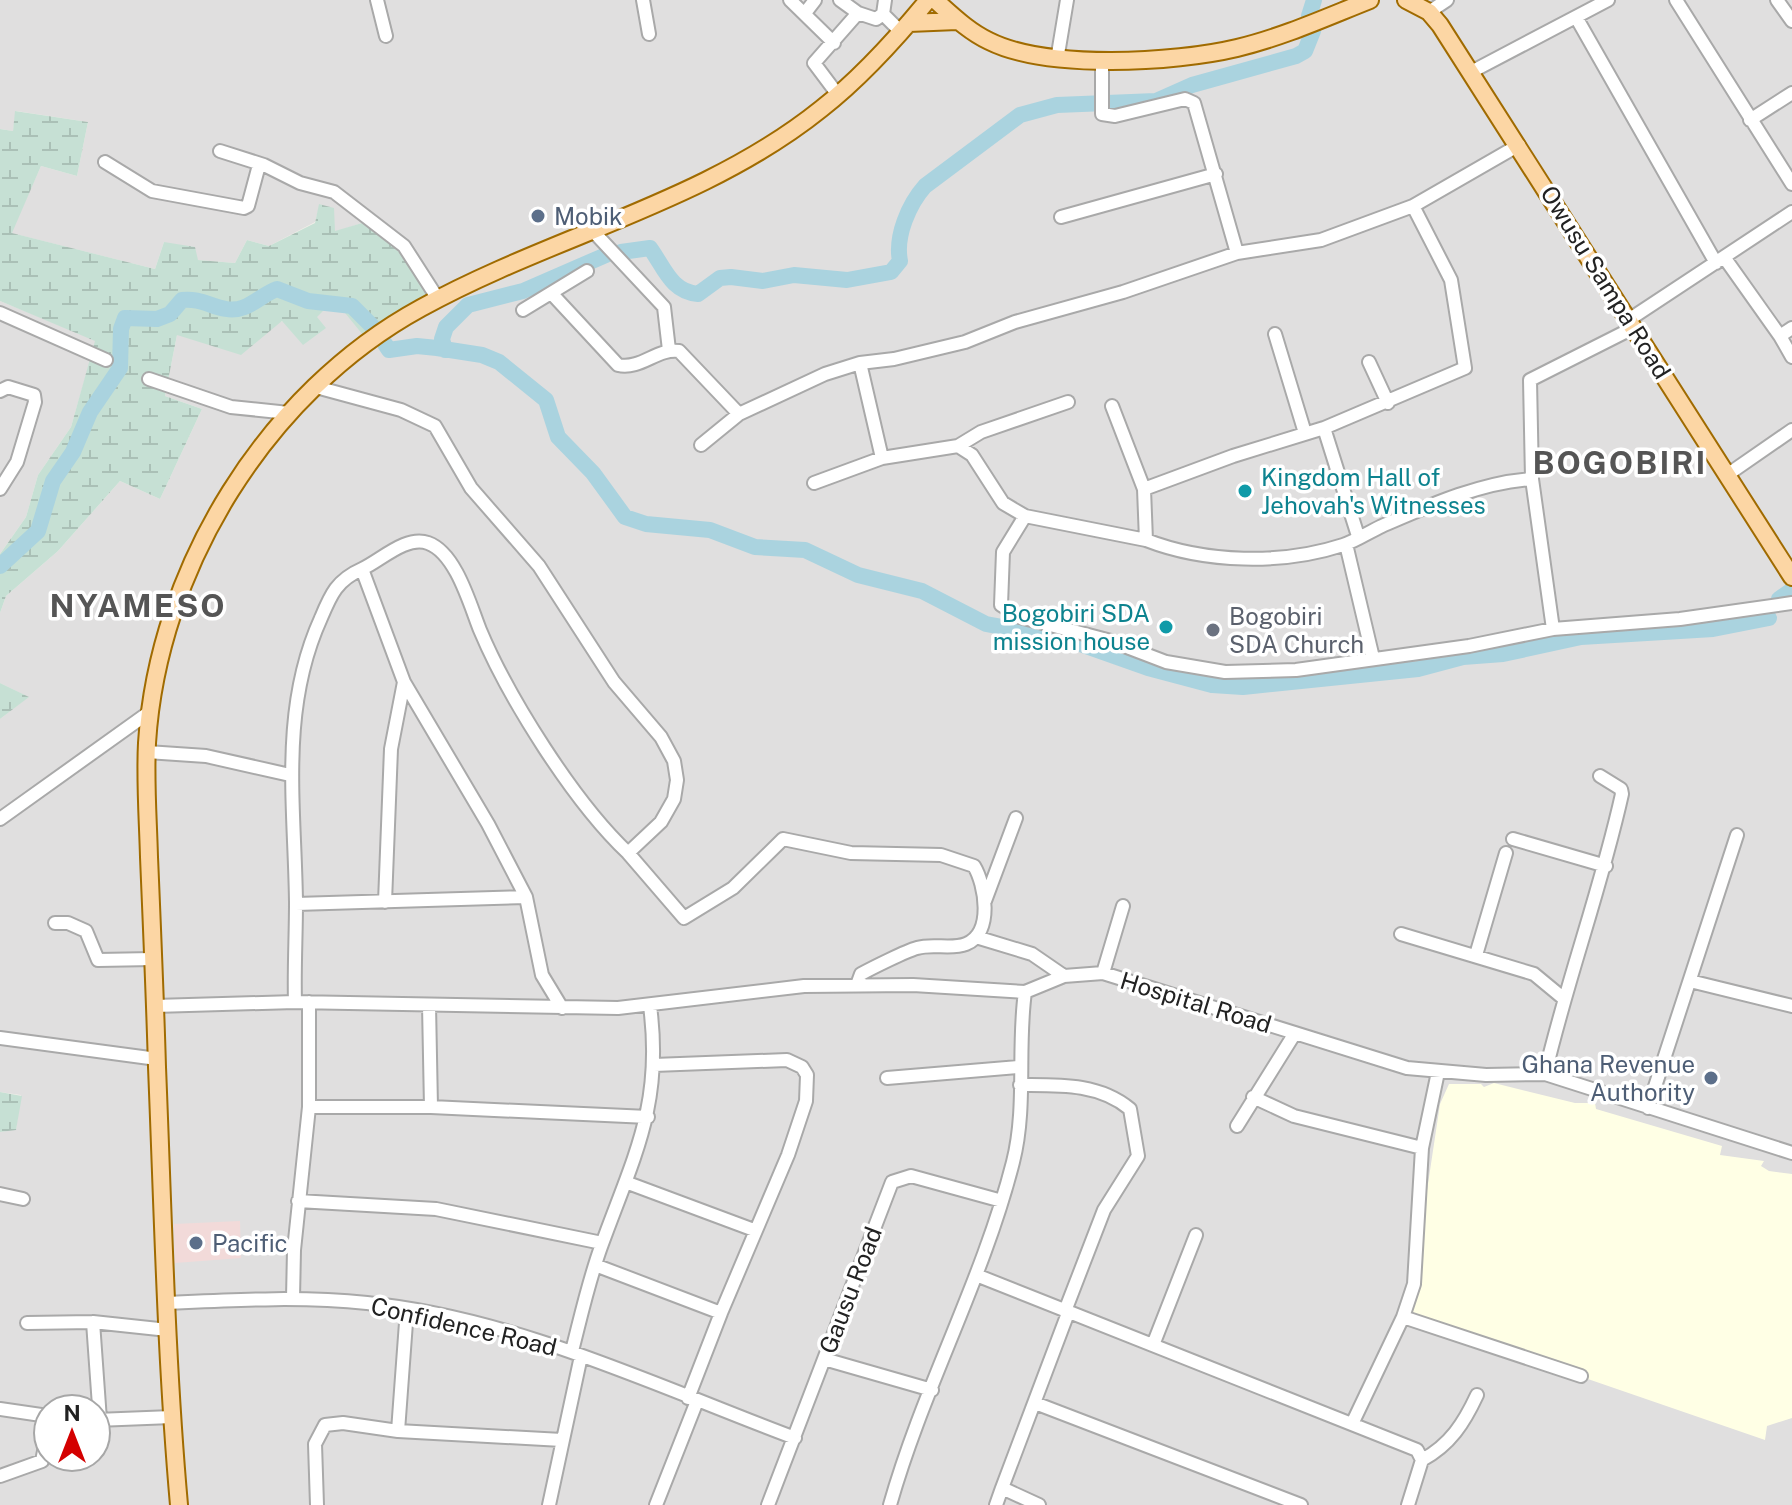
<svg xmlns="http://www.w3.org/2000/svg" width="1792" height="1505" font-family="'Public Sans',sans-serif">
  <defs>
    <pattern id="wetland-marsh" width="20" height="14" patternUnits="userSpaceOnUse" patternTransform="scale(2)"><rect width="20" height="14" fill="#c6e0d4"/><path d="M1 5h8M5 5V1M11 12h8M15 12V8" fill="none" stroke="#aac0b6"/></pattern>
  </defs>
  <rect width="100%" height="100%" fill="#f2efe9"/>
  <path fill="#e0dfdf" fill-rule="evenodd" d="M0 0H1792V1505H0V1132L16 1129 21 1095 0 1092V719L28 697 0 683V613L6 596 58 551 120 481 160 499 202 409 165 396 177 335 316 317 327 307 427 297 402 254 362 223 335 232 320 204 315 222 269 246 247 240 235 263 198 260 164 242 155 269 11 233 41 166 77 176 88 122 16 111 13 131 0 129ZM48 1409H96V1457H48Z
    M0 301 96 340 71 427 38 475 26 517 0 554Z"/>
  <path fill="#f2dad9" d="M240 1221 241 1258 175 1263 174 1224Z"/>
  <path fill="#ffffe5" d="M1494 1083 1575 1103H1595L1596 1109 1722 1146 1720 1155 1764 1161 1761 1166 1769 1171 1792 1174V1418L1767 1426 1765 1440 1408 1317 1440 1104 1449 1084H1481L1484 1087Z"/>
  <path fill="url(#wetland-marsh)" d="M15 111 88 122 77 176 41 166 12 233 155 269 164 242 195 247 198 260 235 263 247 240 269 246 315 223 319 204 334 208 335 231 362 223 402 254 428 297 363 335 341 308 327 307 317 317 326 328 303 345 282 321 241 355 177 335 165 396 202 409 160 499 120 481 58 551 6 596 0 613V554L26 517 38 475 71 427 95 341 0 301V129L13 131Z
    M0 683 29 697 0 719Z
    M0 1092 22 1096 16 1130 0 1132Z"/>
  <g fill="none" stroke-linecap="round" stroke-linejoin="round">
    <path stroke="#aad3df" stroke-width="16" d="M1309 16 1314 0
      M621 252 650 248C664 267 671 292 698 294L720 278 731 277 763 281 794 275 847 280 891 272 900 261C895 236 909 204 925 186L1020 115 1057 105 1156 101 1192 85 1296 56 1305 51 1313 31
      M385 344 389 350 417 346 437 348 482 355 499 362 546 400 558 437 593 473 625 517 646 524 710 530 755 547 805 550 858 575 922 591 986 624 1066 639 1148 668 1212 685 1243 687 1418 669 1463 657 1503 654 1581 637 1713 629 1769 618
      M445 350 442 339 446 327 468 305 523 291 606 255
      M0 566 38 531 53 481 73 452 90 412 120 368 121 329 125 318 157 319 170 314 182 300C199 298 210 306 226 309 247 313 260 295 277 289L308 301 352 306 374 328
      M1779 599 1789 592"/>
    <g stroke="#a9a9a9" stroke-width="16">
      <path id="minor" d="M377 0 386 36
        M643 0 649 34
        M790 0 834 43
        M840 0 858 13 876 19 883 14
        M885 0 883 14 901 32
        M1676 0 1792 184
        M1777 0 1792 21
        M1429 12 1447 0
        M805 13 815 0
        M1576 17 1716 263
        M1057 60 1067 0
        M1102 61V114L1115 116 1185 99 1194 103 1237 253
        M1471 72 1608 0
        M838 95 814 63 858 13
        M1750 120 1792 93
        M220 151 264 165 300 183 334 192 404 246 438 299
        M105 162 152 191 244 208 248 206 259 165
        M1413 206 1451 280 1465 368 1324 428 1233 456 1144 489 1146 540C1205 563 1282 565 1343 545 1356 541 1369 532 1382 526 1428 506 1481 482 1532 479L1553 629
        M1061 217 1216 174
        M592 230 664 307 669 350
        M1724 257 1780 336 1792 328
        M553 295 618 365C641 370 657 348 679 351L739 414
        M523 310 587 271
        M0 313 106 360
        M1630 319 1792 212
        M1275 334 1305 433
        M1780 336 1792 357
        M1369 362 1388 403
        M860 363 882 458
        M149 379 231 407 289 413
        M316 387 401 410 435 426 471 488 539 566 614 682 661 737 674 761 677 780 674 799 661 822 628 853C574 802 509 699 480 630 470 605 456 553 428 543 406 535 380 561 362 569
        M0 391 8 387 34 395 35 402 17 462 0 489
        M1112 406 1144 489
        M1324 428 1358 536
        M701 445 739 414 825 374 860 363 894 359 965 342 1015 322 1123 292 1237 253 1321 240 1413 206 1519 145
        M958 446 981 432 1068 402
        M1727 475 1792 430
        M1532 479 1530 380 1635 327
        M814 483 882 458 958 446 972 455 1003 503 1025 516
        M1146 540 1025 516 1003 552 1001 605 1020 617 1111 641 1166 662 1225 672 1296 670 1469 646 1553 629 1680 619 1792 603
        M1346 544 1373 658
        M147 752 206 756 290 775
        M0 819 151 711
        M1513 839 1606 866
        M628 853 684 918 733 888 783 839 851 853 941 855 974 866C985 884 994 933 966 944 951 950 933 943 917 948 906 951 872 968 861 974L857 985
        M985 901 1016 818
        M385 902 391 749 404 682
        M296 904 526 897 542 975 562 1008
        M55 923H68L86 931 98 960 153 959
        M1401 934 1534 974 1563 998
        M976 937 1032 954 1064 976
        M1476 955 1506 853
        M1103 973 1123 906
        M1690 981 1792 1006
        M1025 992 1064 976 1103 973 1407 1068 1486 1075 1545 1074 1792 1153
        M295 1002C294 969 296 936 296 903 295 807 279 710 321 618 331 594 337 580 362 569L404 682 488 824 526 897
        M429 1005 431 1107
        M155 1006 295 1002 618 1008 804 986 913 985 1025 992
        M0 1038 157 1059
        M1545 1074C1567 980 1601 889 1622 794L1621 789 1600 776
        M887 1078 1019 1067
        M1020 1085C1059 1085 1099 1083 1130 1109L1138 1156 1104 1210 1065 1311
        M1253 1097 1294 1116 1422 1148
        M309 1107H431L648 1117
        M1648 1108 1737 835
        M1237 1126 1295 1033
        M628 1183 754 1230
        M0 1194 23 1199
        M298 1201 436 1209 602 1243
        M595 1265 721 1313 788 1155 806 1101 807 1075 802 1067 787 1060 654 1065
        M976 1275 1417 1450 1422 1460 1408 1505
        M293 1298 294 1250 309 1107V1002
        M166 1303C233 1300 300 1296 367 1303 516 1318 656 1386 795 1438
        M1403 1317 1581 1376
        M93 1322 100 1420
        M27 1323 93 1322 168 1330
        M1153 1345 1196 1235
        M572 1351C581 1316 589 1279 602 1244 634 1156 663 1104 650 1006
        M824 1359 932 1390
        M688 1398 721 1313
        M1035 1403 1301 1505
        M0 1409 48 1416
        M96 1420 172 1417
        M1352 1424 1403 1317 1414 1284 1422 1148 1438 1072
        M398 1431 407 1309
        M1422 1460C1450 1445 1464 1423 1477 1395
        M0 1476 42 1461 48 1431
        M317 1505 315 1444 325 1425 343 1423 398 1431 562 1440
        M549 1505 581 1356
        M656 1505 697 1401
        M768 1505 892 1182 911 1176 1002 1201
        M890 1505C923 1388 983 1280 1013 1162 1027 1107 1017 1048 1025 992
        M996 1505 1002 1488
        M1039 1505 1002 1488 1068 1313"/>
    </g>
    <g stroke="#a06b00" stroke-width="20">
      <path id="major" d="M935 0C952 15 968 31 989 41 1047 70 1174 63 1237 48 1283 37 1327 17 1370 0
        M1406 0 1429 12 1440 25 1792 577
        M909 23 957 21
        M179 1505C166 1359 163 1213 157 1067 155 997 152 927 149 857 148 819 145 781 147 743 158 568 267 392 421 308 551 236 704 203 821 109 861 78 896 39 928 0"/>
    </g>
    <use href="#minor" stroke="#fff" stroke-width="12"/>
    <use href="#major" stroke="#fcd6a4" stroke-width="16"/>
  </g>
  <g fill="#5c6f8a" stroke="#fff" stroke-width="3">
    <circle cx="538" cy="216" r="8"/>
    <circle cx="1711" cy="1078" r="8"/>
    <circle cx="196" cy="1243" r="8"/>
  </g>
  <g fill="#0f9aa8" stroke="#fff" stroke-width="3">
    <circle cx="1245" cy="491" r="8"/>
    <circle cx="1166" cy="627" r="8"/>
  </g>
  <circle fill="#6b7280" stroke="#fff" stroke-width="3" cx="1213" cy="630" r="8"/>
  <g text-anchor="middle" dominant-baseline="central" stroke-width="7" stroke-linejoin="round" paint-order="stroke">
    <g font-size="24" fill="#4e5e75" stroke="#fff" text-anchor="start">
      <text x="554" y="216">Mobik</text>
      <text x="1695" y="1064" text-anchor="end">Ghana Revenue<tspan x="1695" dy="28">Authority</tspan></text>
      <text x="212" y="1243">Pacific</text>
    </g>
    <g font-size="24" fill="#222" stroke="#fff">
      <text transform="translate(1606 282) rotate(58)">Owusu Sampa Road</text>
      <text transform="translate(1196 1002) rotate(17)">Hospital Road</text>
      <text transform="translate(850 1290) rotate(-69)">Gausu Road</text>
      <text transform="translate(464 1326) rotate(13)">Confidence Road</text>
    </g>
    <g font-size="24" fill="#0d838f" stroke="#fff" text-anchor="start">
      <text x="1261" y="477">Kingdom Hall of<tspan x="1261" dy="28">Jehovah's Witnesses</tspan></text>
      <text x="1150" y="613" text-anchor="end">Bogobiri SDA<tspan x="1150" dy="28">mission house</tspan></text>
    </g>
    <g font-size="24" fill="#5b616d" stroke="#fff" text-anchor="start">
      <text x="1229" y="616">Bogobiri<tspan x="1229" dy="28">SDA Church</tspan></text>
    </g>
    <g font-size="32" font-weight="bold" letter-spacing="2" fill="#555" stroke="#fff">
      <text x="1620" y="462">BOGOBIRI</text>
      <text x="138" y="605">NYAMESO</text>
    </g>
  </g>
  <g transform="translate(72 1433)"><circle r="38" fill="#ffffff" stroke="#a7a7a7" stroke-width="2"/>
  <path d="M0-6L14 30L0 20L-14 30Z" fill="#d40000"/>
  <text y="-12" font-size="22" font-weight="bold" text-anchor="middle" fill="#222222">N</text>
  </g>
</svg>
